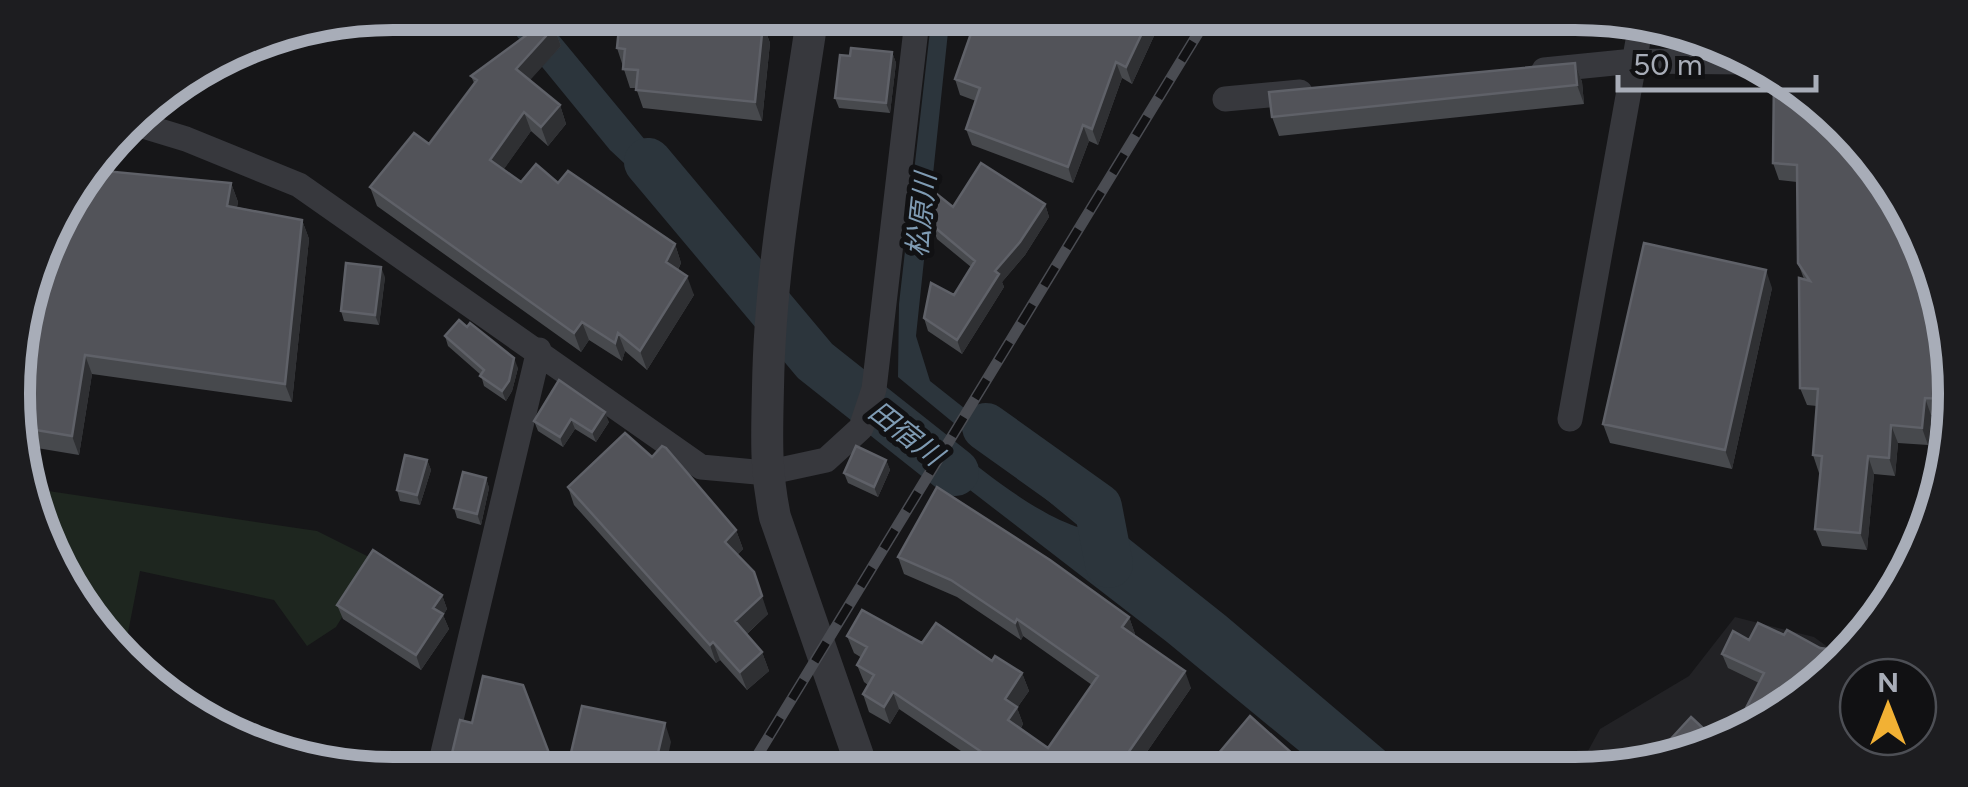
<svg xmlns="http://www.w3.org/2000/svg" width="1968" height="787" font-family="Figtree,'Noto Sans JP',sans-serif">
  <rect width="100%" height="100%" fill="#161618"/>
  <path fill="#222225" d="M1735 617 1814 637 1844 659 1825 680 1721 745 1625 771H1577L1600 729 1689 676Z"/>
  <path fill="#1e261f" d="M28 488 317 531 377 561 336 627 307 646 274 600 140 571 124 653 64 584Z"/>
  <path fill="#2c353c" d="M498 13H540L698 204 682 217 610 150Z
    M932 13H950L916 336 930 381 1226 616 1410 772H1325L1167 642 909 443 888 393C938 433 1022 511 1081 528L898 377 899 304Z"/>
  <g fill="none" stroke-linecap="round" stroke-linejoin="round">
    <path stroke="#2c353c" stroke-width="48" d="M648 162 815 361 955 472
      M986 427 1098 507 1109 564"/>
    <path stroke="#37383d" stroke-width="25" d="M1544 70 1634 61 1747 62
      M1225 99 1300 92
      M130 122 186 139 299 185 701 467 766 473 826 460 861 428 874 389 918 12
      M1570 419 1641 24
      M438 774 539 350"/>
    <path stroke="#37383d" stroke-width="32" d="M813 12C795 137 770 261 768 387 767 435 765 469 775 517L864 773"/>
    <g stroke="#4a4c52" stroke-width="11">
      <path id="rail" d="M746 774 1211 12"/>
    </g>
    <use href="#rail" stroke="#111113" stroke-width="8" stroke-dasharray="22" stroke-linecap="butt"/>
  </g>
  <path fill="#47494d" d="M757 17V23L763 24 770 43 762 121 643 108 636 88H630L617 48 638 30Z
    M971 24 1159 25 1132 84 1122 78 1098 145 1089 141 1073 183 972 145 966 129 976 101 960 95 955 79 973 29Z
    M554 27 561 46 529 80 560 105 566 124 548 146 531 131 503 170 521 182 558 183 675 244 681 263 678 270 694 295 647 370 625 351 622 361 589 340 581 352 377 206 370 187 429 144 474 83 471 76Z
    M892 52 896 63 890 113 839 108 835 98 850 56Z
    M1575 63 1582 82 1584 104 1279 136 1272 117Z
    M1774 77 1955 368 1948 416 1931 415 1928 445 1898 443 1895 476 1874 474 1867 550 1822 546 1815 529 1820 473H1819L1813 455 1817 406 1807 405 1800 388 1804 279 1798 263 1797 182 1779 180 1773 163Z
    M115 164 113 172 231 183 238 202 237 207 302 220 309 239 292 402 92 374 79 455 19 445 16 343Z
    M1045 204 1049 217 1025 255 1002 282 1004 287 962 354 928 331 924 318 954 295 971 267 937 239 932 225 953 207Z
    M385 277 379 325 344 321 341 311Z
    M1772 288 1732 469 1610 443 1603 424Z
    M445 336 518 368 512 391 506 401 484 386 481 375 448 346Z
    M559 380 609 422 596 442 575 429 563 447 538 431 534 421Z
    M427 460 431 470 420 505 400 501 397 490Z
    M886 460 890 470 878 497 848 483 844 473Z
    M486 478 489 488 481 525 457 518 454 508Z
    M568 487 736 530 743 549 737 555 768 614 747 634 762 652 769 671 747 690 720 660 716 663 574 505Z
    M898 557 1129 617 1135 634 1134 636 1191 688 1133 772 983 773 986 768 899 709 890 724 869 712 863 694 868 685 864 682 857 665 862 658 854 653 847 636 922 643 992 661 1022 673 1029 691 1017 708 1023 724 1021 728 1048 748 1092 685 1023 636 1021 640 957 597 904 574Z
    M442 595 447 609 443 615 449 629 421 670 343 619 337 605Z
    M1784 635 1820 648 1825 680 1750 727 1744 712 1759 683 1728 668 1722 654 1749 640Z"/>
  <path fill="#2f3033" d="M749 12H756L757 17 755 41 748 22Z
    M1152 12H1155L1159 25 1132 84 1126 67Z
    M763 24 770 43 762 121 755 102Z
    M554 27 561 46 523 88 516 69Z
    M892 52 896 63 890 113 886 103Z
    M1116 62 1122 78 1098 145 1092 129Z
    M1575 63 1582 82 1584 104 1577 85Z
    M560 105 566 124 548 146 541 127Z
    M524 112 531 131 497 179 490 160Z
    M1083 125 1089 141 1073 183 1068 167Z
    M109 148 115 164 110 190 104 171Z
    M231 183 238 202 233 224 227 206Z
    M1045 204 1049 217 1025 255 1002 282 1004 287 962 354 957 340 995 271Z
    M302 220 309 239 292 402 285 384Z
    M675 244 681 263 672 281 666 262Z
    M381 267 385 277 379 325 375 315Z
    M1766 270 1772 288 1732 469 1725 450Z
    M687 276 694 295 647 370 640 351Z
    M582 322 589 340 581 352 574 333Z
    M618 333 625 351 622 361 615 343Z
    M1949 349 1955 368 1949 413 1944 399Z
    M85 355 92 374 79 455 72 436Z
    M514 358 518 368 512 391 506 401 502 391Z
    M1925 398 1931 415 1928 445 1922 428Z
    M605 412 609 422 596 442 592 432Z
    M571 419 575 429 563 447 560 437Z
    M1891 425 1898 443 1895 476 1889 458Z
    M1868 456 1874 474 1867 550 1860 533Z
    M427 460 431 470 420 505 417 495Z
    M886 460 890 470 878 497 874 487Z
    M486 478 489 488 481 525 477 514Z
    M736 530 743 549 732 560 725 542Z
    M754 572 768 614 741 639 735 621Z
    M442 595 447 609 443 615 449 629 421 670 416 655 433 608Z
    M1129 617 1135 634 1128 645 1122 627Z
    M1017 619 1023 636 1021 640 1015 623Z
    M713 642 720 660 716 663 710 645Z
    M762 652 769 671 747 690 740 672Z
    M1185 671 1191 688 1133 772 1114 773Z
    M1022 673 1029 691 1017 708 1023 724 1015 737 1008 720 1005 699Z
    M893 692 899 709 890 724 884 707Z
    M665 723 671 742 664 774H653Z"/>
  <path fill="#525359" stroke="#5f6168" stroke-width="2.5" d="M640 12H749L748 22 763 24 755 102 636 90 638 70 623 69 625 49 617 48 619 28 638 30Z
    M976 12H1152L1126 67 1116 62 1092 129 1083 125 1068 167 966 129 980 88 955 79 974 25 971 24Z
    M547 20 554 27 516 69 560 105 541 127 524 112 490 160 521 182 536 164 558 183 568 171 675 244 666 262 687 276 640 351 618 333 615 343 582 322 574 333 370 187 414 133 429 144 477 80 471 76Z
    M851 48 892 52 886 103 835 98 840 55 850 56Z
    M1575 63 1577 85 1272 117 1269 92Z
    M1774 77 1825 107 1916 224 1949 349 1944 399 1925 398 1922 428 1891 425 1889 458 1868 456 1860 533 1815 529 1822 456 1813 455 1818 389 1800 388 1799 278 1810 281 1798 263 1797 165 1773 163Z
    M107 150 104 171 231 183 227 206 302 220 285 384 85 355 72 436 18 427 16 343 63 204Z
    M981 163 1045 204 1020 242 995 271 999 274 957 340 924 318 931 283 954 295 975 261 932 225 938 195 953 207Z
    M1644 243 1766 270 1725 450 1603 424Z
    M346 263 381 267 375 315 341 311Z
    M459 320 467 327 470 323 514 358 509 381 502 391 480 376 484 370 445 336Z
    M559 380 605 412 592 432 571 419 560 437 534 421Z
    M625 433 652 457 662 446 666 448 736 530 725 542 754 572 762 596 735 621 762 652 740 672 713 642 710 645 568 487Z
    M856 446 886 460 874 487 844 473Z
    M405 455 427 460 417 495 397 490Z
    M463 472 486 478 477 514 454 508Z
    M937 487 1050 560 1129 617 1122 627 1185 671 1114 773H983L992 759 893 692 884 707 863 694 874 675 857 665 867 647 847 636 862 610 922 643 936 623 992 661 995 656 1022 673 1005 699 1017 707 1008 720 1048 748 1098 676 1017 619 1015 623 951 580 898 557Z
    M373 550 442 595 433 608 443 614 416 655 337 605Z
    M1758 623 1784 635 1787 630 1820 648 1851 652 1825 680 1761 720 1744 712 1764 673 1722 654 1733 631 1749 640Z
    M483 676 523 685 557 774H447L460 720 472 723Z
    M582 706 665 723 653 774H566Z
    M1250 716 1313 772H1203Z
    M1691 717 1721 745 1646 766Z"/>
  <g text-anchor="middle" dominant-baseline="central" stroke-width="10" stroke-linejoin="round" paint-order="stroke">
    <g font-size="28" font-style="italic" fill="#7f9bb3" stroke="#111113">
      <text transform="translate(921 215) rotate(-84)">松原川</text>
      <text transform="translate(906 433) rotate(38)">田宿川</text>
    </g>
  </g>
  <path d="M0 0H1968V787H0ZM393 30H1575A363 363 0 0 1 1938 393V394A363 363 0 0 1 1575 757H393A363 363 0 0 1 30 394V393A363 363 0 0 1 393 30Z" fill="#1d1d20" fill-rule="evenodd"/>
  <path fill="none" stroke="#a8adb8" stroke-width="12" d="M393 30H1575A363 363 0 0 1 1938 393V394A363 363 0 0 1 1575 757H393A363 363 0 0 1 30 394V393A363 363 0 0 1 393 30Z"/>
  <g transform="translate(1888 707)"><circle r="48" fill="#111113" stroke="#4d4f55" stroke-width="2.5"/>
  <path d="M0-8L18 38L0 25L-18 38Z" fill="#f2b134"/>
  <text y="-15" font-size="28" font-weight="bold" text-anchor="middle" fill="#a8adb8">N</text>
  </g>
  <path d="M1618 75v15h198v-15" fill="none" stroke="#a8adb8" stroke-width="5"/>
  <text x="1633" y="75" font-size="30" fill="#a8adb8" stroke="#111113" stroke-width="8" paint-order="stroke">50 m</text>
</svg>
